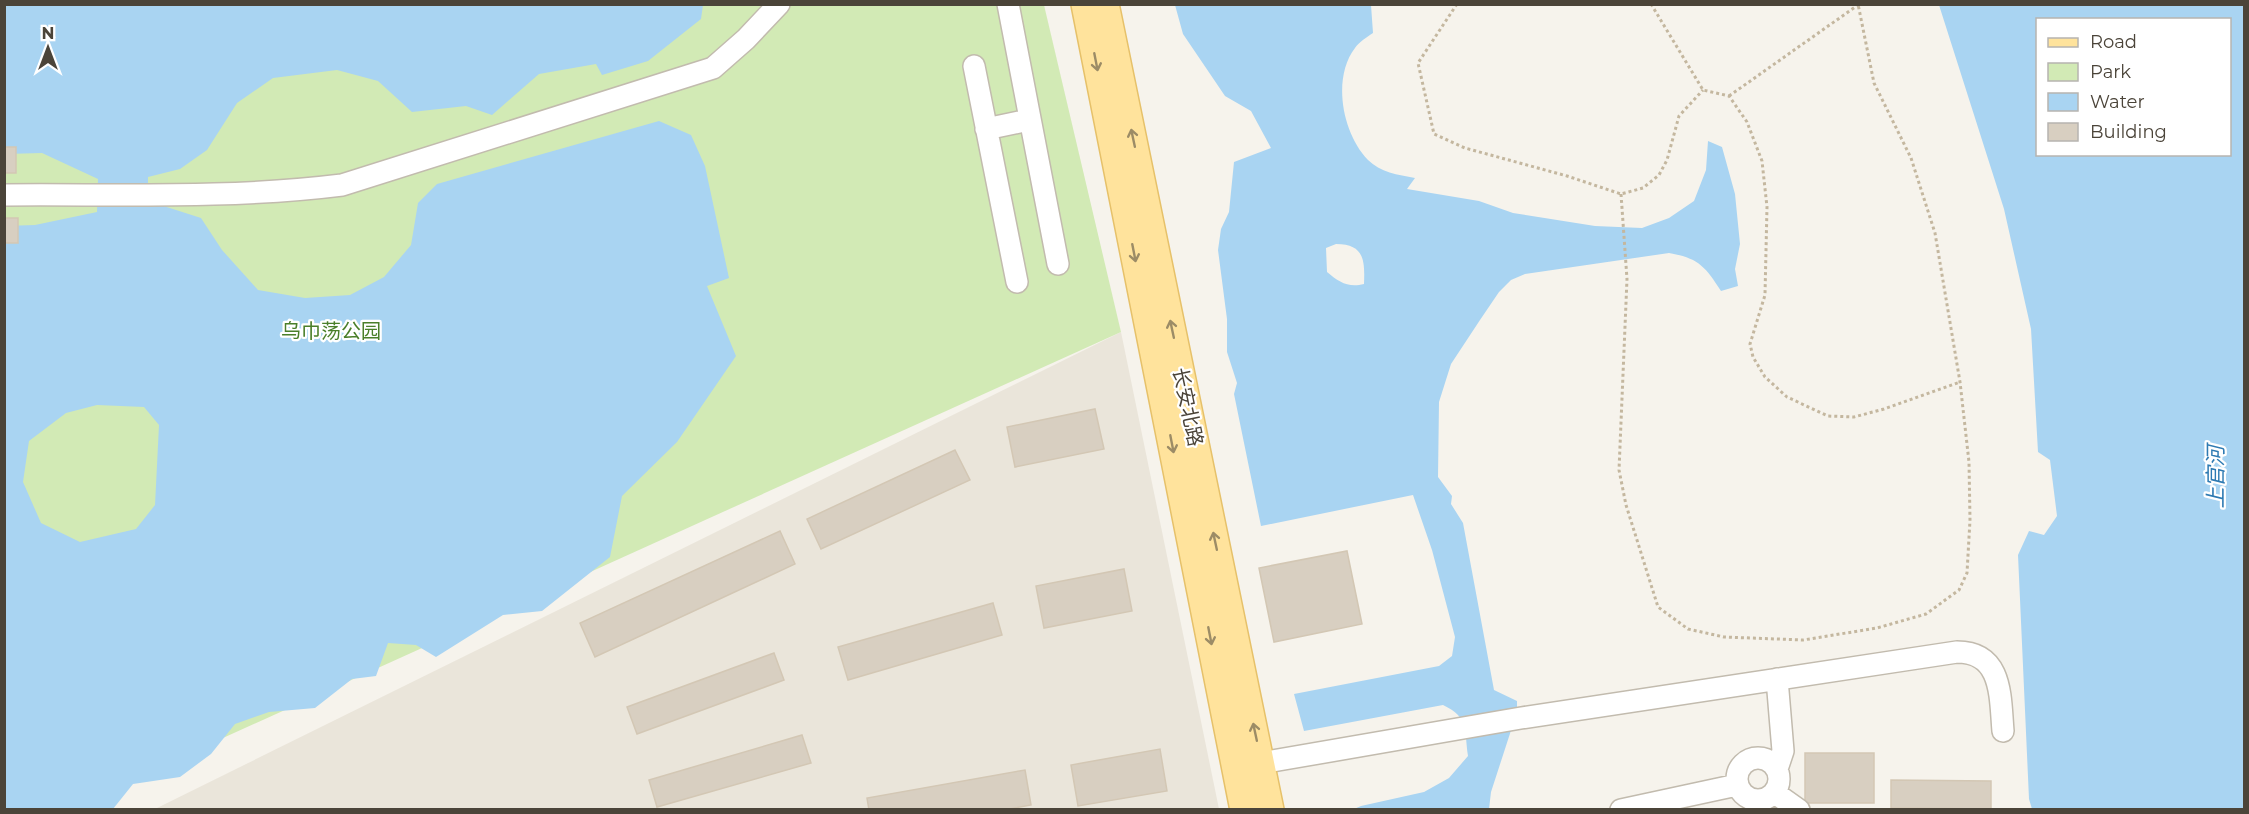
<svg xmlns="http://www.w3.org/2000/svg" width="2249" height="814" font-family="Montserrat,'Noto Sans SC',sans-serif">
  <rect width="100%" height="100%" fill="#f6f3ec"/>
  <path fill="#eae5da" d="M1121 332 1219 809H155Z"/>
  <path fill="#d2eab5" d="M5 5H1044L1121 332 66 809 5 810Z"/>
  <path fill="#a9d4f2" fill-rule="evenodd" d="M5 5H703L701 19 648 61 602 75 596 64 539 74 492 115 466 106 412 112 378 81 337 70 273 78 237 103 207 150 180 169 148 177V201L201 218 222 250 258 290 305 298 350 295 384 277 411 245 418 203 437 184 659 121 691 135 705 166 729 278 707 286 736 356 677 442 622 496 610 557 542 611 503 615 436 657 416 645 388 643 376 676 352 679 315 708 269 712 235 724 211 754 180 777 133 784 113 809H5L4 226 35 225 97 212 98 179 42 153 5 154ZM97 405 144 407 159 425 155 505 136 529 80 542 41 523 23 482 29 441 66 413Z
    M1175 5H1371L1373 33C1367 37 1359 42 1355 48 1332 78 1342 133 1368 160 1380 172 1398 175 1415 178L1407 189 1479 201 1513 213 1595 226 1642 228 1669 218 1694 201 1706 170 1708 141 1722 147 1735 194 1740 244 1735 269 1738 286 1721 291C1705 266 1698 258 1669 253L1525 274 1511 280 1499 292 1480 320 1451 364 1439 402 1438 477 1452 496 1451 504 1463 523 1494 690 1517 701V712L1491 792 1489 809H1354L1361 806 1424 792 1449 778 1468 756C1464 729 1470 718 1443 705L1304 731 1294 694 1439 666 1452 656 1455 637 1432 550 1413 495 1261 526 1234 394 1237 383 1227 352V319L1218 250 1221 229 1229 212 1234 162 1271 148 1251 111 1225 96 1183 34ZM1336 244C1364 244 1365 260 1364 284 1348 288 1339 282 1327 272L1326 248Z
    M1939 5H2244V809H2032L2029 799 2018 555 2029 531 2044 535 2057 516 2050 460 2038 452 2031 329 2004 209ZM2038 20H2230V154H2038Z"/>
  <path fill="#d8cfc1" stroke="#d3c7b4" stroke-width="1.5" d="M4 147H16V173H4Z
    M4 218H18V243H4Z
    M1095 409 1104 449 1015 467 1007 427Z
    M955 450 970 480 821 549 807 519Z
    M780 531 795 564 595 657 580 623Z
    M1347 551 1362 624 1274 642 1259 568Z
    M1124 569 1132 611 1044 628 1036 586Z
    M993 603 1002 635 848 680 838 647Z
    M774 653 784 680 637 734 627 707Z
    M802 735 811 763 657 807 649 780Z
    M1160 749 1167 791 1078 806 1071 765Z
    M1805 753H1874V803H1805Z
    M1025 770 1031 805 1004 810H869L867 798Z
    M1891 780 1991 781V809L1891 808Z"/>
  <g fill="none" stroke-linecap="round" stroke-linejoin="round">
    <g stroke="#c2bbae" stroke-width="24">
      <path id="minor" d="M1008 4 1058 264
        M974 66 1017 282
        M986 129 1029 120
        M4 195C117 194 230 199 342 185L713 68 746 39 779 4
        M1737 779a21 21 0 1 1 42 0a21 21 0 1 1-42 0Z
        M1261 763 1521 718 1957 652C2003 652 2000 697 2003 731
        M1777 769 1783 751 1777 679
        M1775 793 1799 810
        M1621 810 1737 785"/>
    </g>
    <g stroke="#e6c16a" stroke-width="30">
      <path id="major" d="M1085 4 1244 810
        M1105 4 1270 810"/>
    </g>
    <path stroke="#c4b79f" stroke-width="3" stroke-dasharray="3 3" stroke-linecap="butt" d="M1457 4 1418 63 1434 134 1465 148 1567 176 1621 194 1643 188 1659 175 1667 160 1679 116 1703 90
      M1651 4 1703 90 1729 96 1747 122 1762 161 1767 207 1765 295 1750 344 1753 357 1765 377 1787 397 1828 416 1854 417 1884 409 1960 382
      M1729 96 1858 5
      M1621 194 1627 279 1619 470 1626 505 1658 607 1688 629 1724 637 1803 640 1877 628 1926 614 1959 590 1967 573 1970 520 1969 462 1960 382 1935 233 1911 158 1874 83 1858 4"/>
    <use href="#minor" stroke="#fff" stroke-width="21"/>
    <use href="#major" stroke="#ffe39c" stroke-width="27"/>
  </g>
  <defs><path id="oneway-shaft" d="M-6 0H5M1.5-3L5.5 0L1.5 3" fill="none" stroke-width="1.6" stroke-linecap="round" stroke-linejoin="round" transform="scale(1.5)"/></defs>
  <g stroke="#9c8c66">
    <use href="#oneway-shaft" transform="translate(1096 62) rotate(79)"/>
    <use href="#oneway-shaft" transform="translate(1133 138) rotate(-102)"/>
    <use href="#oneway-shaft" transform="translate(1134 253) rotate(79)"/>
    <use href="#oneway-shaft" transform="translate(1172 329) rotate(-102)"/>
    <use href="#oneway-shaft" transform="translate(1172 444) rotate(79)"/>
    <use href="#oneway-shaft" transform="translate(1215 541) rotate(-102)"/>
    <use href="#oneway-shaft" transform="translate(1210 636) rotate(79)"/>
    <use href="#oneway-shaft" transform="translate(1255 732) rotate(-102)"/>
  </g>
  <g text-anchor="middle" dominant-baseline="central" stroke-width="4.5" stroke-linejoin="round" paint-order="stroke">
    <g font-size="20" fill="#4a7f2a" stroke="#fff">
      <text x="331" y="331">乌巾荡公园</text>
    </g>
    <g font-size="20" fill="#4b4439" stroke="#fff">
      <text transform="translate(1188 407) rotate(78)">长安北路</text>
    </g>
    <g font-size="21" font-style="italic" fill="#2e7ab2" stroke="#fff">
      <text transform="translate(2215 477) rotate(-90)">上官河</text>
    </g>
  </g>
  <rect width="2249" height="814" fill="none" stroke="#4b4439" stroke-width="12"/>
  <rect x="2036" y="18" width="195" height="138" fill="#ffffff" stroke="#b7b4b0" stroke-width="1.5"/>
  <rect x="2048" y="38" width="30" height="9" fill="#ffe39c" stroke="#b7b4b0" stroke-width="1.5"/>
  <text x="2090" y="48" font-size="18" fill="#4b4439">Road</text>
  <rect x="2048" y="63" width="30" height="18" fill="#d2eab5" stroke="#b7b4b0" stroke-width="1.5"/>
  <text x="2090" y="78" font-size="18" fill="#4b4439">Park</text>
  <rect x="2048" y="93" width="30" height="18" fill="#a9d4f2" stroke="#b7b4b0" stroke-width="1.5"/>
  <text x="2090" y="108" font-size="18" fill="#4b4439">Water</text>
  <rect x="2048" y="123" width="30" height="18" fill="#d8cfc1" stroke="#b7b4b0" stroke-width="1.5"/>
  <text x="2090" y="138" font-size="18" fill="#4b4439">Building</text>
  <g transform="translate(48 48)" stroke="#ffffff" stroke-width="4.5" paint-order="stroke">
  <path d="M0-4.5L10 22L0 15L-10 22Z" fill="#4b4439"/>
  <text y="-9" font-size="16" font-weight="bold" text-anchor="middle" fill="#4b4439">N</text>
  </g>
</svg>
